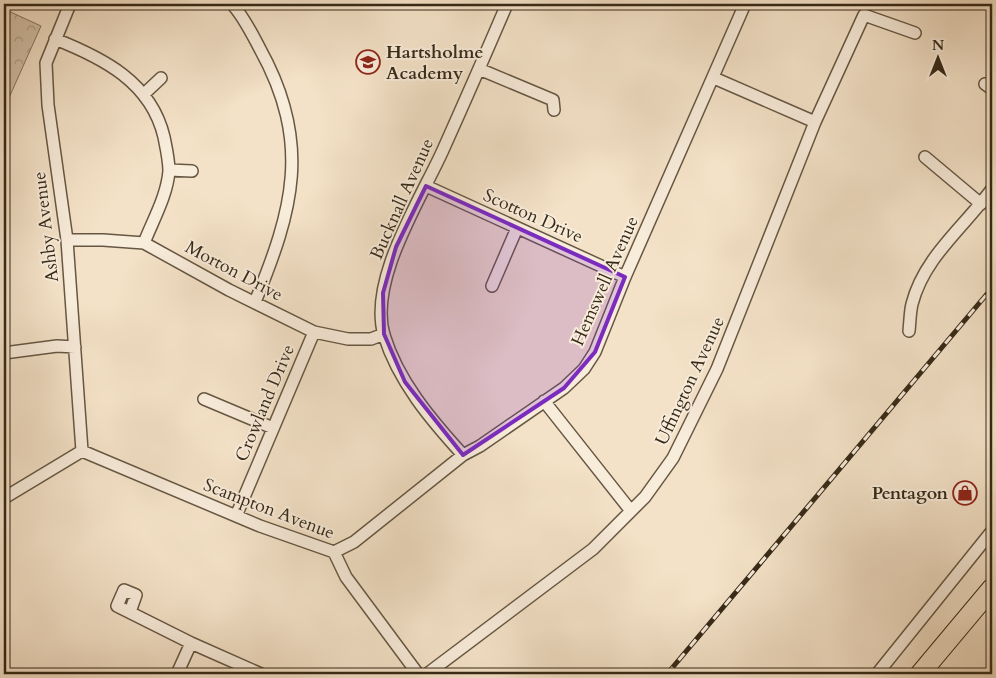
<svg xmlns="http://www.w3.org/2000/svg" width="996" height="678" font-family="Cardo,serif">
  <defs>
    <pattern id="park-crowns" width="20" height="18" patternUnits="userSpaceOnUse" patternTransform="scale(1.25)"><rect width="20" height="18" fill="#d4c3aa"/><path d="M2 6a3 3 0 1 1 6 0M12 15a3 3 0 1 1 6 0" fill="none" stroke="#ad9e89"/></pattern>
  </defs>
  <rect width="100%" height="100%" fill="#f4e2c8"/>
  <filter id="stains"><feTurbulence type="fractalNoise" baseFrequency=".004" numOctaves="4"/><feColorMatrix values="0 0 0 0 .2 0 0 0 0 .09 0 0 0 0 .02 0 0 0 .5 -.17"/></filter>
  <radialGradient id="worn" r=".72"><stop offset=".6" stop-color="#630" stop-opacity="0"/><stop offset="1" stop-color="#630" stop-opacity=".3"/></radialGradient>
  <path fill="url(#park-crowns)" stroke="#857660" d="M4 9 41 26 4 109Z"/>
  <g fill="none" stroke-linecap="round" stroke-linejoin="round">
    <g stroke="#665743" stroke-width="14">
      <path id="street" d="M70 4 46 63 48 105 67 240 82 451
        M232 4C244 17 252 34 260 49 312 143 293 210 255 302
        M55 39C103 58 151 82 164 137 166 147 169 160 169 171 167 196 153 220 144 243
        M479 69 553 100 554 110
        M714 78 815 122
        M985 84 992 89
        M144 94 161 78
        M925 157 981 204
        M169 170 192 171
        M426 186 625 277
        M67 240H103L144 243 229 290 314 332 348 339H371L384 334
        M492 286 517 228
        M909 331C910 322 910 312 912 304 924 257 965 226 992 189
        M4 353 57 346 75 347
        M204 399 273 428
        M544 401 631 511
        M82 451 260 526 334 552 346 577 418 674
        M463 455C431 420 398 381 384 335 368 280 421 199 443 150 465 101 486 53 507 4
        M4 498 82 451
        M236 516 314 332
        M334 552 354 542 463 455 480 446 564 388 584 369 595 352 625 277 745 4
        M130 612 136 595 124 590 117 606 191 643 261 674
        M177 674 191 643
        M427 674 593 549 645 497 673 458 717 369 815 122 864 15 915 33
        M877 674 992 531"/>
    </g>
    <g stroke="#362917" stroke-width="21">
      <path id="primary" d="M920 674 992 588"/>
    </g>
    <use href="#street" stroke="#f8ecdb" stroke-width="11"/>
    <use href="#primary" stroke="#f4e2c8" stroke-width="19"/>
    <g stroke="#362917" stroke-width="5">
      <path id="rail" d="M667 674 992 288"/>
    </g>
    <use href="#rail" stroke="#f8ecdb" stroke-width="3" stroke-dasharray="9" stroke-linecap="butt"/>
  </g>
  <path fill="#7b2cbf" fill-opacity="0.2" stroke="#7b2cbf" stroke-width="4" stroke-linejoin="round" d="M426 186 625 277 595 352 564 388 463 455 405 382 384 334 383 293 396 247Z"/>
  <defs>
    <g id="school-ring" transform="scale(1.25)"><circle r="9.5" fill="#f8ecdb" stroke="#8f2418" stroke-width="1.5"/><path d="M0-5L7-2L0 1L-7-2ZM-4 1L0 2.5L4 1V4Q0 6-4 4Z" fill="#8f2418"/></g>
    <g id="shop-ring" transform="scale(1.25)"><circle r="9.5" fill="#f8ecdb" stroke="#8f2418" stroke-width="1.5"/><path d="M-5-2.5h2.3a2.7 3.5 0 0 1 5.4 0H5L5.5 6h-11ZM-1.5-2.5h3a1.5 2.3 0 0 0-3 0Z" fill="#8f2418"/></g>
  </defs>
  <g fill-rule="evenodd">
    <use href="#school-ring" x="368" y="62"/>
    <use href="#shop-ring" x="965" y="493"/>
  </g>
  <g text-anchor="middle" dominant-baseline="central" stroke-width="4" stroke-linejoin="round" paint-order="stroke">
    <g font-size="18" font-weight="bold" fill="#362917" stroke="#f8ecdb" text-anchor="start">
      <text x="386" y="52">Hartsholme<tspan x="386" dy="21">Academy</tspan></text>
      <text x="948" y="493" text-anchor="end">Pentagon</text>
    </g>
    <g font-size="18" fill="#362917" stroke="#f8ecdb">
      <text transform="translate(402 199) rotate(-66)">Bucknall Avenue</text>
      <text transform="translate(533 216) rotate(24)">Scotton Drive</text>
      <text transform="translate(46 227) rotate(-97)">Ashby Avenue</text>
      <text transform="translate(234 271) rotate(28)">Morton Drive</text>
      <text transform="translate(605 281) rotate(-66)">Hemswell Avenue</text>
      <text transform="translate(690 381) rotate(-65)">Uffington Avenue</text>
      <text transform="translate(265 403) rotate(-67)">Crowland Drive</text>
      <text transform="translate(269 509) rotate(21)">Scampton Avenue</text>
    </g>
  </g>
  <rect width="996" height="678" fill="none" stroke="#f4e2c8" stroke-width="20"/>
  <rect x="5" y="5" width="986" height="668" fill="none" stroke="#362917" stroke-width="2.5"/>
  <rect x="10" y="10" width="976" height="658" fill="none" stroke="#362917"/>
  <g transform="translate(938 58)" stroke="#f8ecdb" stroke-width="4" paint-order="stroke">
  <path d="M0-4L9 19L0 12L-9 19Z" fill="#362917"/>
  <text y="-8" font-size="14" font-weight="bold" text-anchor="middle" fill="#362917">N</text>
  </g>
  <rect width="100%" height="100%" filter="url(#stains)"/>
  <rect width="100%" height="100%" fill="url(#worn)"/>
</svg>
